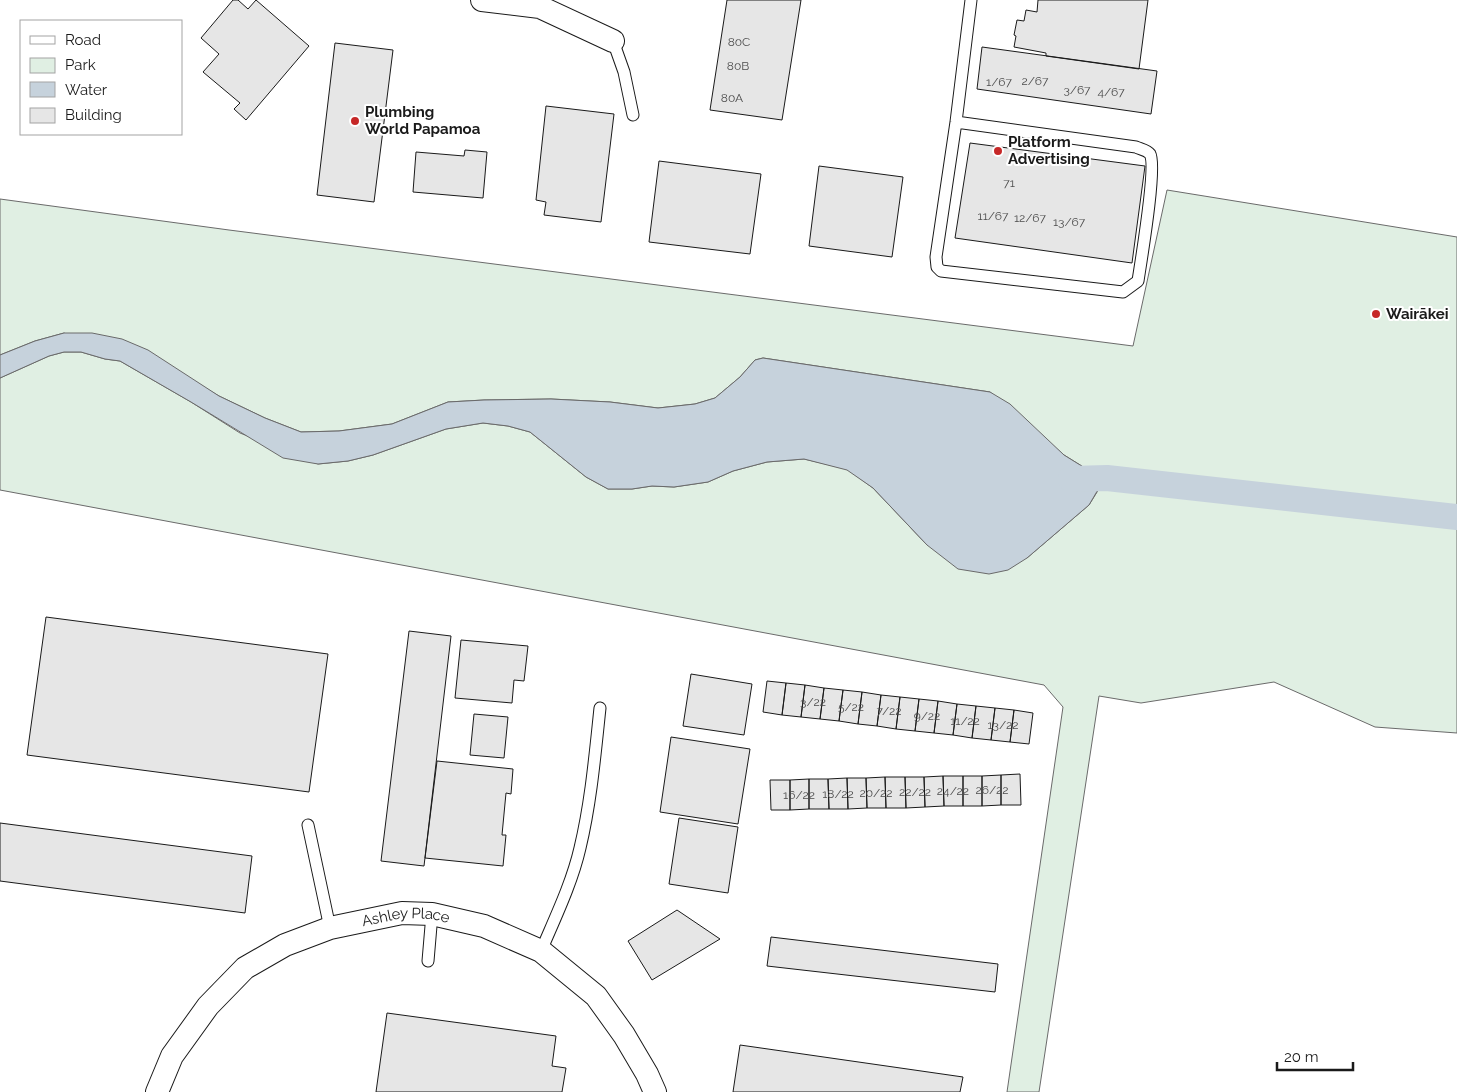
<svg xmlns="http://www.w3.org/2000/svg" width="1457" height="1092" font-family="Raleway,sans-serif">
  <rect width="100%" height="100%" fill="#fff"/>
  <path fill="#e0efe3" stroke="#6a6a6a" d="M1167 190 1457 237V733L1375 727 1274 682 1141 703 1099 696 1039 1092H1007L1063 707 1044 685 0 490V378L49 356 64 352H81L105 359 120 361 191 402 240 433 318 464 348 461 373 455 446 429 483 423 508 426 530 432 586 477 608 489H632L652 486 674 487 708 482 733 471 767 462 804 459 847 469 873 488 927 545 1027 558 1089 505 1107 476 1093 473 1064 455 990 392 763 358 755 360 740 377 715 398 695 404 658 408 610 402 551 399 484 400 448 402 392 424 339 431 301 432 265 418 219 396 187 377 64 333 35 341 0 355V199L229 230 1133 346Z"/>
  <path fill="#c6d2dc" stroke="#6a6a6a" d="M64 333H92L122 339 148 350 219 396 265 418 301 432 339 431 392 424 448 402 484 400 551 399 610 402 658 408 695 404 715 398 740 377 755 360 763 358 990 392 1010 404 1064 455 1093 473 1107 476V480L1099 488 1089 505 1027 558 1008 570 989 574 958 569 927 545 873 488 847 470 804 459 767 462 733 471 708 482 674 487 652 486 632 489H608L586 477 530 432 508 426 483 423 446 429 373 455 348 461 318 464 283 458 191 402 120 361 105 359 81 352H64L49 356 0 378V355L35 341Z"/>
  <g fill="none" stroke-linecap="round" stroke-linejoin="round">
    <path stroke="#c6d2dc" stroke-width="26" d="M1071 479 1107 478 1457 517"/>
  </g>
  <path fill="#e6e6e6" stroke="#1a1a1a" d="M233 0H238L248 9 256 0 309 46 246 120 234 109 240 103 203 72 219 54 201 38Z
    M727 0H801L782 120 710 110Z
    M1038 0H1148L1139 69 1046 56V53L1014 47 1016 36 1014 35 1017 20 1024 21 1026 10 1037 12Z
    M335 43 393 50 374 202 317 195Z
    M982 47 1157 71 1151 114 977 89Z
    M546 106 614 114 601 222 544 215 546 202 536 200Z
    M970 143 1145 166 1132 263 955 238Z
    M465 150 487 152 483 198 413 192 416 152 464 156Z
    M659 161 761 174 750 254 649 242Z
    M819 166 903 177 892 257 809 246Z
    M46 617 328 654 309 792 27 755Z
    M409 631 451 636 424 866 381 861Z
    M461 640 528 646 524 681 514 680 512 703 455 698Z
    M691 674 752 684 744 735 683 726Z
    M767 681 786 683 782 715 763 712Z
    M786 683 805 685 801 717 782 715Z
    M805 685 824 688 820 719 801 717Z
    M824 688 843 690 839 721 820 719Z
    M843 690 862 692 858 724 839 721Z
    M862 692 881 695 877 726 858 724Z
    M881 695 900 697 896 729 877 726Z
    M900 697 919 699 915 731 896 729Z
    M919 699 938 701 934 733 915 731Z
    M938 701 957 704 953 735 934 733Z
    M957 704 976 706 972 738 953 735Z
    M976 706 995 708 991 740 972 738Z
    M995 708 1014 710 1010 742 991 740Z
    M1014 710 1033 713 1029 744 1010 742Z
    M474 714 508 717 504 758 470 755Z
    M671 737 750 749 738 824 660 812Z
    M437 761 513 769 511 794 506 793 502 835H506L503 866 425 858Z
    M1020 774 1021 805H1001V775Z
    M1001 775V805L982 806V776Z
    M943 776H963V806H944Z
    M943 776 944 806 925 807 924 777Z
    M963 776H982V806H963Z
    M885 777H905L906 808H886Z
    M885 777 886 808H867L866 778Z
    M905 777H924L925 807 906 808Z
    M847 778H866L867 808 848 809Z
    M847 778 848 809H829L828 779Z
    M809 779H828L829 809H809Z
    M809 779V809L790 810V780Z
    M770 780H790V810H771Z
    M679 818 738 827 728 893 669 884Z
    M0 823 252 856 245 913 0 881Z
    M677 910 720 939 652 980 628 941Z
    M771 937 998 964 995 992 767 966Z
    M387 1013 556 1036 552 1066 566 1068 562 1092H376Z
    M740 1045 963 1077 960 1092H733Z"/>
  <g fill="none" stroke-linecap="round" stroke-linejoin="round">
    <g stroke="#1a1a1a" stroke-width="13">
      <path id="service" d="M613 41 624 72 633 115
        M956 122 1136 147C1140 149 1147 150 1150 154 1157 166 1141 261 1138 281L1123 292 941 271 937 267 936 257 956 122 971 0
        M308 825 330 928
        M541 951C555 918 572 883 580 848 591 802 595 755 600 708
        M428 961 432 914"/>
    </g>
    <g stroke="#1a1a1a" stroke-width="24">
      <g id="minor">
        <path d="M482 0 540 7 613 41"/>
        <path id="s1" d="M157 1092 172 1056 208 1006 245 968 285 945 330 928 402 913 432 914 484 926 541 951 596 996 624 1035 647 1074 655 1092"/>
      </g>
    </g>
    <use href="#service" stroke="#fff" stroke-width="11"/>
    <use href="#minor" stroke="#fff" stroke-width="22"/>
  </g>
  <g fill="#c62828" stroke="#fff" stroke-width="2">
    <circle cx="355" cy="121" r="5"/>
    <circle cx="998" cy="151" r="5"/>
    <circle cx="1376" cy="314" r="5"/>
  </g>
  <g text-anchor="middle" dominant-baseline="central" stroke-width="4" stroke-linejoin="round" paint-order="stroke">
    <g font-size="12" fill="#4d4d4d">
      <text x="739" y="42">80C</text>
      <text x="738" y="66">80B</text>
      <text x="1035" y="81">2/67</text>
      <text x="999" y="82">1/67</text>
      <text x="1077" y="90">3/67</text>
      <text x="1111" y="92">4/67</text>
      <text x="732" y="98">80A</text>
      <text x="1009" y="183">71</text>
      <text x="993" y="216">11/67</text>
      <text x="1030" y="218">12/67</text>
      <text x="1069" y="222">13/67</text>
      <text x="813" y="702">3/22</text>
      <text x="851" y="707">5/22</text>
      <text x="889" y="711">7/22</text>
      <text x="927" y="716">9/22</text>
      <text x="965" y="721">11/22</text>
      <text x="1003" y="725">13/22</text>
      <text x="992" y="790">26/22</text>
      <text x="953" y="791">24/22</text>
      <text x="915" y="792">22/22</text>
      <text x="876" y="793">20/22</text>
      <text x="838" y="794">18/22</text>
      <text x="799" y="795">16/22</text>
    </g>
    <g font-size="15" font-weight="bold" fill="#1a1a1a" stroke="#fff" text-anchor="start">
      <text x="365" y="112">Plumbing<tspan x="365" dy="17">World Papamoa</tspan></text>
      <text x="1008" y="142">Platform<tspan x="1008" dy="17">Advertising</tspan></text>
      <text x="1386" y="314">Wairākei</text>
    </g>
    <g font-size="15" fill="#1a1a1a" stroke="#fff">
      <text stroke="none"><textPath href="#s1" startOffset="325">Ashley Place</textPath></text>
    </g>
  </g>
  <rect x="20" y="20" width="162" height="115" fill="#ffffff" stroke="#a3a3a3"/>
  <rect x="30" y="36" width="25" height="8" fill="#ffffff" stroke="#a3a3a3"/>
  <text x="65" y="45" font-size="15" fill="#1a1a1a">Road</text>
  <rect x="30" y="58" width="25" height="15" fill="#e0efe3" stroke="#a3a3a3"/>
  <text x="65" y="70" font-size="15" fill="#1a1a1a">Park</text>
  <rect x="30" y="82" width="25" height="15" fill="#c6d2dc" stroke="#a3a3a3"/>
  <text x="65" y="95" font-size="15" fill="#1a1a1a">Water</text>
  <rect x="30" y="108" width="25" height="15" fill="#e6e6e6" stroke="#a3a3a3"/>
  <text x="65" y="120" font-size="15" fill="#1a1a1a">Building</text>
  <path d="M1277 1062v8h76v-8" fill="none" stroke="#1a1a1a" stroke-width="2.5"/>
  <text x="1284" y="1062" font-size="15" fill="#1a1a1a" stroke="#ffffff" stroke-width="4" paint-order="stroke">20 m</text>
</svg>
